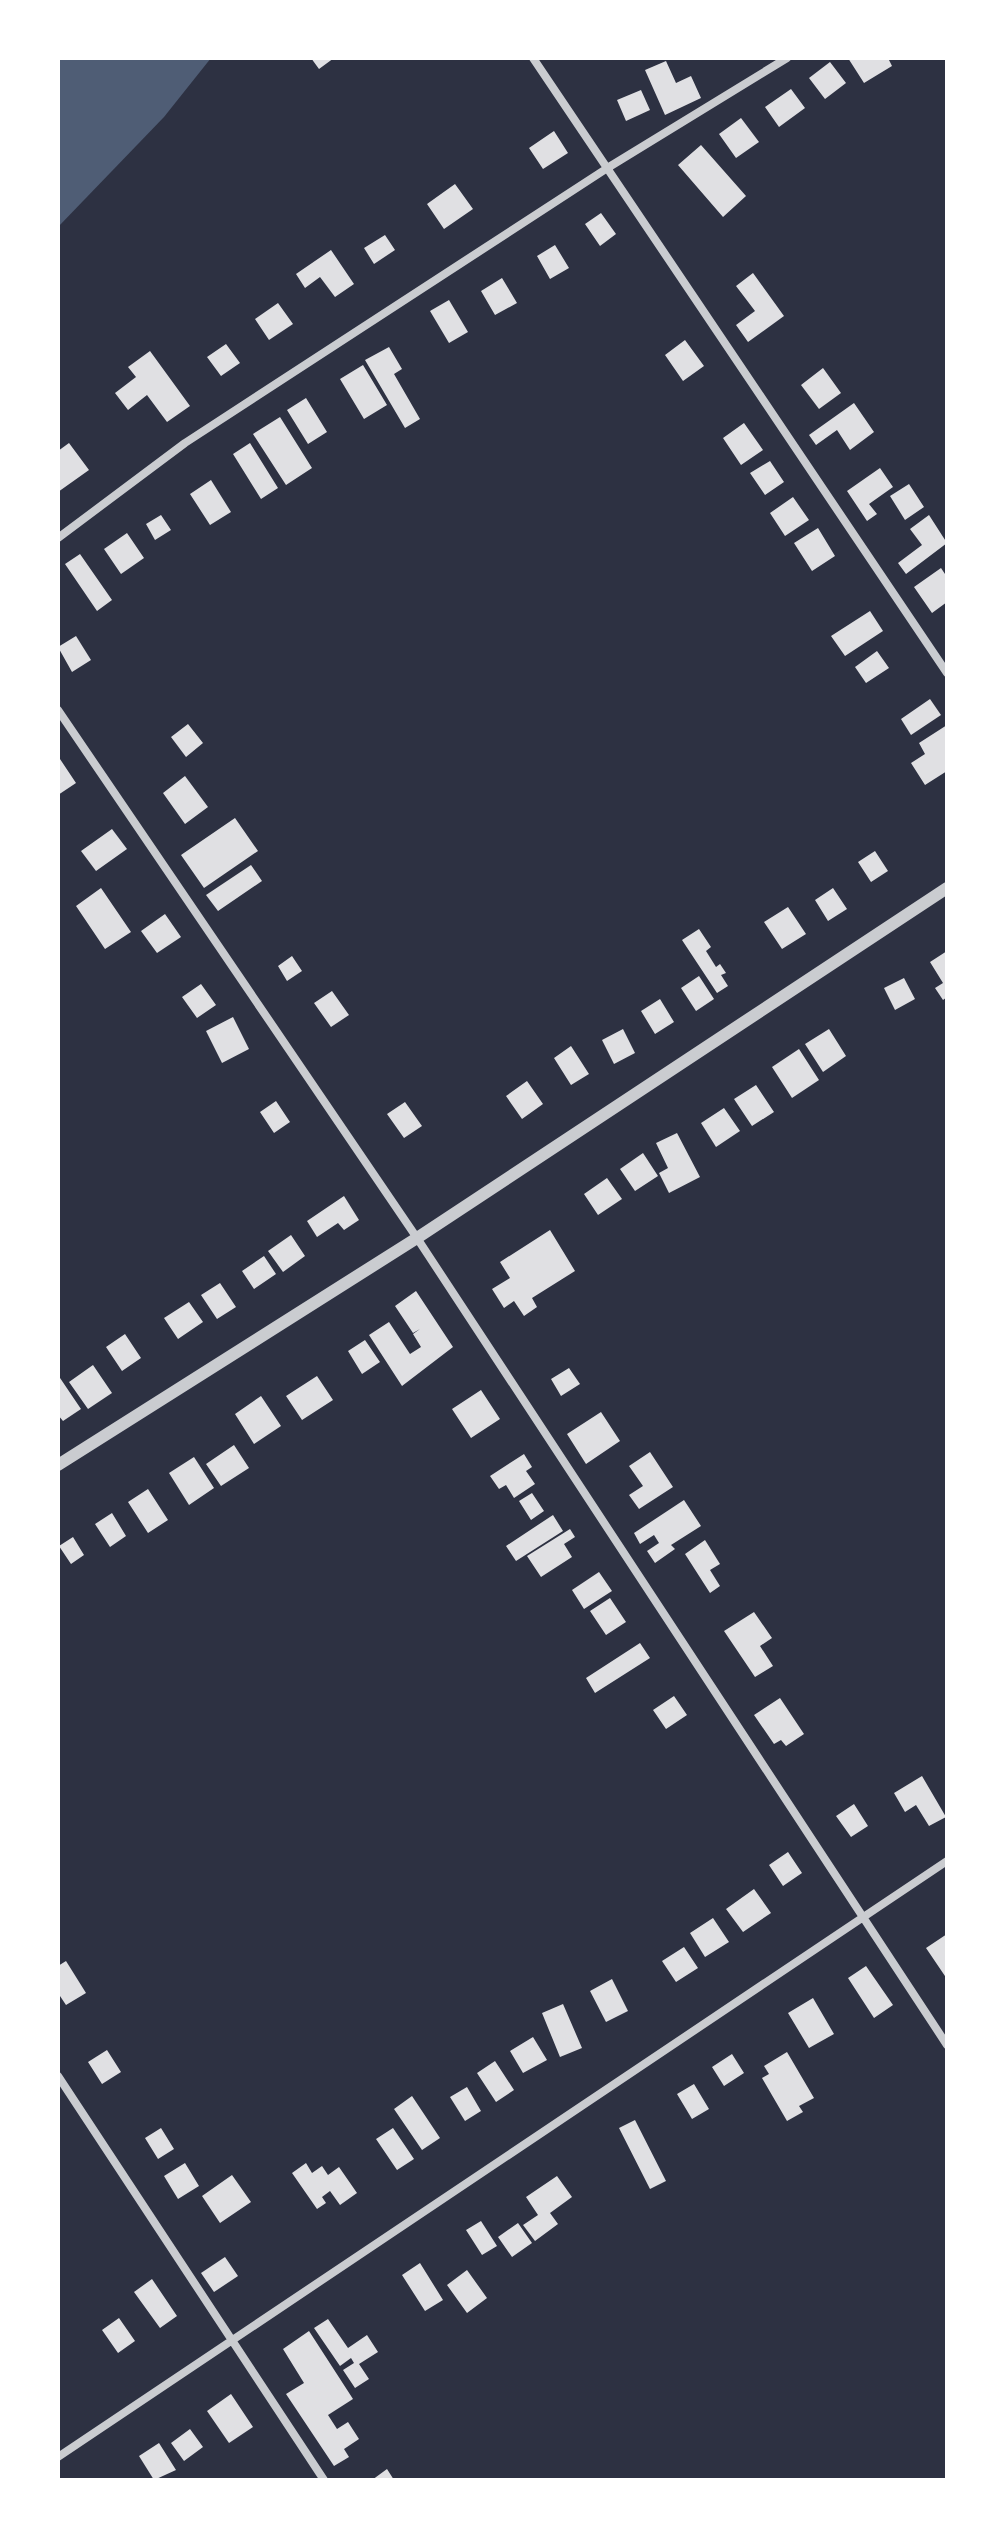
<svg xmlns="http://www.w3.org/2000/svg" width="1005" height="2538" font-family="'IBM Plex Serif',serif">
  <rect width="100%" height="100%" fill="#2d3142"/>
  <path fill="#4f5d75" d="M58 58H211L164 117 58 227Z"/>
  <path fill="#e0e0e3" d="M311 58H334L319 69Z
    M848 58H888L892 66 864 83Z
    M666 61 676 83 691 76 701 98 665 115 645 70Z
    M830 62 846 83 825 99 809 78Z
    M791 89 805 108 779 127 765 107Z
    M641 90 650 110 626 121 617 100Z
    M741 118 759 142 736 158 719 134Z
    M554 131 568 153 543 169 529 148Z
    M701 145 746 196 723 217 678 165Z
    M455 184 473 209 444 229 427 204Z
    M601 213 616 234 600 246 585 224Z
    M385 235 395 250 374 264 364 248Z
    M555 245 569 268 550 279 537 256Z
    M331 250 354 284 335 297 320 277 305 288 296 274Z
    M753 273 784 316 748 342 736 325 755 311 736 286Z
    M502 278 517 303 495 315 481 291Z
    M449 300 468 332 449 343 430 311Z
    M278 303 293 324 269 340 255 319Z
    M685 340 704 366 683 381 665 355Z
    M226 344 240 363 221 376 207 357Z
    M389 347 402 369 394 374 420 419 405 428 365 360Z
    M150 351 190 406 167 422 147 395 128 410 115 393 136 377 128 367Z
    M363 365 387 405 364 419 340 379Z
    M823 368 841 393 819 409 801 385Z
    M306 398 327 432 308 444 287 410Z
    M854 403 874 432 850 450 837 430 816 445 809 435Z
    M280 417 312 468 286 485 253 434Z
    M744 423 763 450 741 465 723 438Z
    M69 443 89 470 58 492V451Z
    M250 443 278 488 261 499 233 454Z
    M770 461 784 482 765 495 750 473Z
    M880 468 893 487 869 504 877 514 867 521 847 491Z
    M211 480 231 512 210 525 190 494Z
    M909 484 924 507 905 520 890 496Z
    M793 497 809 520 785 536 770 513Z
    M161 515 171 530 155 540 146 524Z
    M929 515 947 543 906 574 898 563 922 545 910 529Z
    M818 528 835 556 812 571 794 543Z
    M127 533 144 558 121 574 104 549Z
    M80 554 112 600 97 611 65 564Z
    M941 568 947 577V602L932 613 914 587Z
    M870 611 883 631 845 656 831 636Z
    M76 636 91 660 72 672 58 647Z
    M877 651 889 668 866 683 855 667Z
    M930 699 941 715 911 735 901 719Z
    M188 724 203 743 186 757 171 737Z
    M947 725V771L925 785 911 763 925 754 919 743Z
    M58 756 76 783 58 795Z
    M185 776 208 807 185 824 163 793Z
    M235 818 258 851 204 888 181 855Z
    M112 829 127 849 96 871 81 851Z
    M875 851 888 871 871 882 858 862Z
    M251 865 262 881 218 911 206 895Z
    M101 888 131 932 105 949 76 906Z
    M833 888 847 909 828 921 815 900Z
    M788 907 806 934 782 949 764 922Z
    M165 914 181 937 157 953 141 931Z
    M699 929 711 947 706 951 716 967 720 964 726 973 721 975 728 986 717 993 682 940Z
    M947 951V997L943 1000 935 988 943 983 930 962Z
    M292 956 302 971 287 981 278 966Z
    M699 976 714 999 696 1011 681 988Z
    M904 978 915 999 895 1010 884 988Z
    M201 984 216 1005 197 1018 182 997Z
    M332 991 349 1015 331 1027 314 1003Z
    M660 999 674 1022 655 1034 641 1011Z
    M233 1017 249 1049 222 1063 206 1031Z
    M623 1029 635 1053 614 1064 602 1040Z
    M829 1029 846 1056 823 1072 805 1044Z
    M571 1046 589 1074 571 1085 554 1058Z
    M799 1049 819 1080 792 1098 772 1067Z
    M527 1081 543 1104 522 1119 506 1096Z
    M756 1085 774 1112 752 1126 734 1099Z
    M276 1101 290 1122 274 1133 260 1112Z
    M405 1102 422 1126 404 1138 387 1114Z
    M724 1108 740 1131 716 1147 701 1123Z
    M677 1133 700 1177 669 1193 659 1173 668 1168 656 1143Z
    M643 1153 658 1176 635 1191 620 1169Z
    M607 1178 622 1199 598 1215 584 1194Z
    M344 1196 359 1220 344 1230 338 1223 317 1237 307 1221Z
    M550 1230 575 1271 532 1298 537 1307 524 1316 514 1301 504 1308 492 1289 510 1278 500 1262Z
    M291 1235 305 1256 283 1272 268 1251Z
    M264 1256 276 1274 254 1289 242 1271Z
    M220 1283 236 1307 217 1319 201 1295Z
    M416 1291 453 1347 402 1386 369 1335 389 1322 410 1354 421 1347 413 1334 420 1329 413 1333 395 1306Z
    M189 1302 203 1322 178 1339 164 1318Z
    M125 1334 141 1358 122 1371 106 1347Z
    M365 1340 380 1362 362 1374 348 1351Z
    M93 1365 112 1393 88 1409 69 1382Z
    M569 1368 580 1384 561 1396 551 1379Z
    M58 1375 81 1409 63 1421 58 1415Z
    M317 1376 333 1400 302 1420 286 1396Z
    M481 1390 500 1419 471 1438 452 1409Z
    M261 1396 281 1426 254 1444 235 1414Z
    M601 1412 620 1441 586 1464 567 1434Z
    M234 1445 249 1468 221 1486 206 1464Z
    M650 1452 673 1487 639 1509 629 1495 643 1486 629 1466Z
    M524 1454 532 1467 526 1471 535 1484 514 1498 506 1485 499 1489 490 1476Z
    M194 1457 214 1488 189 1505 169 1473Z
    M148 1489 168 1520 148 1533 128 1502Z
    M532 1493 544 1511 531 1520 519 1501Z
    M684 1500 701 1526 671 1545 675 1549 655 1563 647 1551 659 1543 654 1535 640 1544 634 1533Z
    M112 1513 126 1536 110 1547 95 1524Z
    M553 1515 563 1531 516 1561 506 1546Z
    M570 1529 575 1537 564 1544 572 1557 541 1577 527 1556Z
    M73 1537 84 1555 71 1564 59 1546Z
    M705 1540 720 1564 710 1570 720 1586 710 1593 685 1554Z
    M599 1572 612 1591 584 1609 572 1590Z
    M610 1598 626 1622 606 1635 590 1611Z
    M754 1612 772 1638 760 1646 773 1666 755 1677 724 1631Z
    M640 1643 650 1658 595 1693 586 1678Z
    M674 1696 687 1715 666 1729 653 1710Z
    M780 1698 804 1734 786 1746 781 1740 774 1744 754 1715Z
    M922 1776 946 1817 929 1826 916 1805 905 1812 894 1793Z
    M854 1804 868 1826 851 1837 836 1816Z
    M788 1852 802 1873 783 1886 769 1865Z
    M754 1889 771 1913 743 1932 726 1909Z
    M713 1918 729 1942 705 1957 690 1933Z
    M947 1934V1979L926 1948Z
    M684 1947 698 1968 676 1982 662 1961Z
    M66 1961 86 1993 66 2005 58 1993V1966Z
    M866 1966 893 2005 874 2018 848 1978Z
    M612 1979 628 2011 606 2022 590 1991Z
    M813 1998 834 2034 809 2048 788 2013Z
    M563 2004 582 2048 560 2057 542 2013Z
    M533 2037 547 2060 523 2073 510 2051Z
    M107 2050 121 2072 102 2084 88 2062Z
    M787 2052 814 2098 799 2106 803 2112 787 2121 762 2078 769 2074 764 2066Z
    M732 2054 744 2073 724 2086 712 2067Z
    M495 2061 514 2090 496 2102 477 2073Z
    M694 2084 709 2109 692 2119 677 2094Z
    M467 2087 481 2111 465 2121 450 2097Z
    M412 2096 440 2138 422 2150 394 2109Z
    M635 2120 666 2181 650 2189 619 2128Z
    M161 2128 174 2149 158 2159 145 2138Z
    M393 2128 414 2159 397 2170 376 2139Z
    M185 2163 199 2186 178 2199 164 2176Z
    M306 2163 312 2173 322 2166 328 2175 339 2167 357 2193 340 2205 330 2191 322 2197 326 2203 317 2209 292 2173Z
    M232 2175 251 2202 220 2223 202 2196Z
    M557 2176 572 2197 550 2213 558 2224 535 2241 523 2225 538 2215 526 2197Z
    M481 2221 497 2246 482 2255 466 2230Z
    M518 2223 532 2243 512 2257 498 2237Z
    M225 2257 238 2276 214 2292 201 2273Z
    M420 2263 443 2300 425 2311 402 2275Z
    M467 2270 487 2298 467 2313 447 2285Z
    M152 2279 177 2316 160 2328 134 2292Z
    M119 2318 135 2341 118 2353 102 2330Z
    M328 2319 348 2348 367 2335 378 2352 359 2364 369 2379 355 2388 343 2370 354 2363 351 2358 340 2366 314 2328Z
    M309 2331 353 2399 328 2415 337 2429 348 2422 359 2439 344 2449 349 2457 334 2466 286 2394 304 2383 283 2349Z
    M231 2394 253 2427 229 2443 207 2411Z
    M190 2429 203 2447 184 2461 171 2443Z
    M159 2443 176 2470 154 2480 139 2456Z
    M387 2469 394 2480H372Z"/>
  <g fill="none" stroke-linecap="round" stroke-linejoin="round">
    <path stroke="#caccd0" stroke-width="8" d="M533 58 947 673
      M58 538 185 443 609 167 787 58
      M58 710 417 1238 947 2045
      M58 2076 324 2480
      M58 2457 947 1861"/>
    <path stroke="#caccd0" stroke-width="12" d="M58 1465 417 1238 947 888"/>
  </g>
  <rect width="1005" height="2538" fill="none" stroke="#ffffff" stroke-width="120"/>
</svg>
